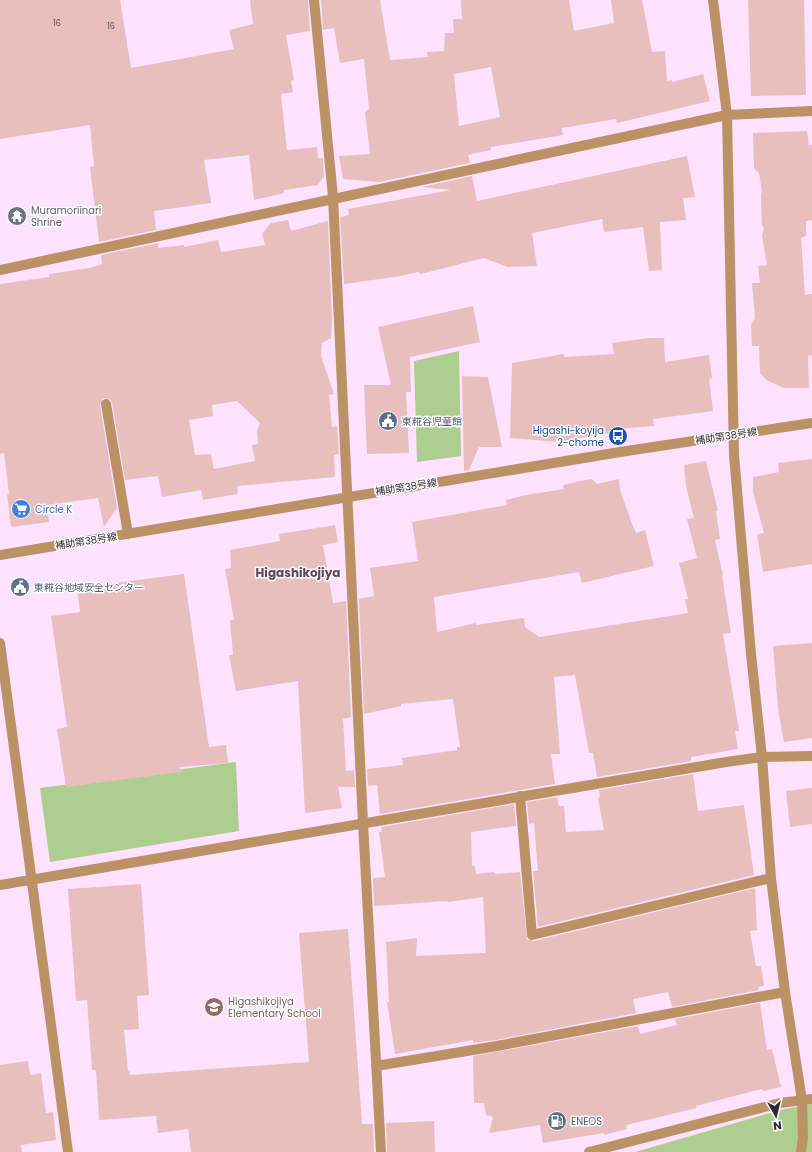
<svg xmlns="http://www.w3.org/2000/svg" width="812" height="1152" font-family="Poppins,'Noto Sans JP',sans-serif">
  <rect width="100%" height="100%" fill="#fee2ff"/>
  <path fill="#aecd91" d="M459 351 461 456 417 462 414 361Z
    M236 762 239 831 50 862 40 788Z
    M812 1104V1152H635L780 1110Z"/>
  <path fill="#e9bfbe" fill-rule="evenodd" d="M0 0H120L131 68 234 49 229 30 253 24 250 0H308L310 31 286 35 294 80 291 81 293 92 281 94 287 150 317 147 318 158H323L324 176 318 185 284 190V193L254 200 249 155 204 160 211 203 154 211 156 230 99 242 90 167 94 166 90 125 0 139Z
    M321 0H380L390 60 428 57 427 52 444 51 445 33H454L453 19H462L461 0H569L574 31 614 23 611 0H642L652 52 665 51 667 81 672 80V82L703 74 710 101 617 123 616 119 562 128 563 135 491 147V150L468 155 470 163 379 182 343 179 339 156 370 154 365 112 369 109 364 59 340 63 334 28 323 30ZM491 67 500 117 459 126 454 74Z
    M748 0H804L806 95 751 96Z
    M807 131 809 145H812V220L806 221V236L801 238 805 295 812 294V355L808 356 809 388H784L766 380 760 373 759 346H752L751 325 755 318 752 283H760L758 266 767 265 762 235 764 228 762 226 761 196 762 191 759 173 754 168 753 133Z
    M687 156 695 197 683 198 686 220 660 222 662 270 649 271 643 227 604 232 602 219 532 233 537 266 507 267 484 258 421 274 418 272 401 276 344 284 340 217 349 215 348 209 451 190 422 187 472 176 477 201Z
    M288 220 291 231 328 221 332 321 331 338 322 343 321 356 334 394 329 395 332 427 337 426 339 454 334 455 335 477 237 486 238 494 203 500 201 490 162 497 158 476 125 480 112 403 111 400 105 398 102 399 100 405 117 508 104 527 98 498 47 505 49 522 11 527 7 494H9L4 453 0 454V284L49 277V274L90 268 102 264 101 255 158 243V248L184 245V247L218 240 221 252 265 245 262 234 271 223ZM237 401 260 423 257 431 258 444 252 445 255 461 214 469 211 454 195 455 189 420 213 416 212 405Z
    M473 306 480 342 410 357 411 392H406L409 453 367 454 364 385H391L378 327Z
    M649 338H664L665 362 709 355 712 378 709 379 713 411 653 419 654 426 615 429V432L559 442 510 438 512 363 564 354V357L614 354 612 343Z
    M462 376 488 377 502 447H479L469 470 464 471Z
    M812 459V564L763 572 757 534 764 533 753 492V477L779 472 778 463Z
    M706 461 718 511H716L720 539 715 540 723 575H722L731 633 723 634 739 731H735L738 749 691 757V761L597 777 593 753H589L575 675 554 677 560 754H551L555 784 380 814 377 785 368 786 367 769 403 765 402 758 457 750V747H460L453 699 401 704V706L364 714 359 599 374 596 370 568 418 561 412 522 507 505 506 500 526 495 564 489 563 485 580 481 592 479 597 484 619 479 620 490 632 524 636 533 645 530 654 566 582 583 579 572 434 597 437 632 476 623V625L524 618 525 627 539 637 688 613 685 599H688L679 563 697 558 687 519 694 518 686 486 684 465Z
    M335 525 338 542 323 545 333 603 346 601 351 717 343 719 346 771 354 770 355 787H338L342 808 305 813 298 681 236 691 229 655H233L230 620H234L225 569 231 568 230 550 280 541 279 534Z
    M184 574 209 747 226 745 228 763 180 767 181 772 66 787 57 729 67 727 51 616 80 612 77 588Z
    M812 643V738L784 742 778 709 773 646Z
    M693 774 698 811 744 805 754 875 538 927 533 871H538L534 823 529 824 527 802 557 797 559 806H564L566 832 604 830 598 798 600 797 599 790Z
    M812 788V824L790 827 786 791Z
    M514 804 516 826 471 832 472 866H475L476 874 494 872 496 874 520 872 527 939 534 941 755 888 757 930 750 931 756 966H761L764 986 758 987 759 990 672 1007 668 992 633 999 636 1013 496 1040 473 1043V1040L395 1054 387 1002H389L386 942 417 938 416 956 486 953 483 897 448 902 447 901 374 906 373 878 385 877 379 832H382L381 827Z
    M141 884 149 995 137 996 139 1029 124 1030 128 1071H129L130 1075 309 1062 299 933 348 929 362 1124H373L374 1152H191L188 1129 158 1133 156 1116 99 1120 96 1070H92L87 1000 76 1001 68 889Z
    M760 1003 767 1050 772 1049 781 1087 764 1091 761 1089 696 1106 697 1108 626 1125 627 1129 604 1135V1133L543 1143 540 1125 489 1133 493 1117 486 1115 484 1103H474L473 1056 638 1026 640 1034 677 1025 675 1019Z
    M28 1061 30 1075 41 1073 46 1113 53 1112 56 1140 21 1145 22 1152H0V1065Z
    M434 1121 435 1152H387L386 1123Z"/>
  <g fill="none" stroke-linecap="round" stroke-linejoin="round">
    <path stroke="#bd9166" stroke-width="10" d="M314 0 333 197 363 823 381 1152
      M713 0 727 115 734 455 751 654 762 757 771 878 785 992 802 1100 803 1138 801 1152
      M0 270 727 115 812 111
      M106 404 128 534
      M0 555 620 452 812 423
      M0 643 68 1152
      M520 796 532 935 771 878
      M0 885 726 762 762 757 812 756
      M376 1066 497 1046 785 992
      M589 1152 780 1103 812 1099"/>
  </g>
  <defs>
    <g id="temple-disc" transform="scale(1)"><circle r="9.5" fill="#6b7280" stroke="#fff"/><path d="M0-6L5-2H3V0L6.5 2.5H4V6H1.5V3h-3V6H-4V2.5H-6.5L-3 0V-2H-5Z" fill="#fff"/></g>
    <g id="civic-disc" transform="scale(1)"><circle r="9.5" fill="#5c6f8a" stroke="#fff"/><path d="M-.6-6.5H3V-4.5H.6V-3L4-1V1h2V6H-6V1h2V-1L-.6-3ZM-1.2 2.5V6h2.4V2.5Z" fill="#fff"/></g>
    <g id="bus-disc" transform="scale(1)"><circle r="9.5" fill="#1a4fb4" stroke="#fff"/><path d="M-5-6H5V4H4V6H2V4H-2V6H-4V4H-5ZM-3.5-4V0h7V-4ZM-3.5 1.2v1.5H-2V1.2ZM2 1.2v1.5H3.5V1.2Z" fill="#fff"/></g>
    <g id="supermarket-disc" transform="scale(1)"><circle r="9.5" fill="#3f7fe0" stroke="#fff"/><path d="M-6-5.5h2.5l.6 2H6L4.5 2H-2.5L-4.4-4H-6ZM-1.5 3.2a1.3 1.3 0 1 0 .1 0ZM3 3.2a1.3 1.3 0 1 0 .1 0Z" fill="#fff"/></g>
    <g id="school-disc" transform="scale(1)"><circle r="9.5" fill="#8d6e63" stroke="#fff"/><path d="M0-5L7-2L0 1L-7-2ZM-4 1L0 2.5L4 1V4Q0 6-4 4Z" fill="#fff"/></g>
    <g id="fuel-disc" transform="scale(1)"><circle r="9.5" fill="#5c6f8a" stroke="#fff"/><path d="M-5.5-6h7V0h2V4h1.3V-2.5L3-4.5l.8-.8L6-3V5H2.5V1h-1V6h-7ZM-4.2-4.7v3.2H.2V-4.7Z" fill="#fff"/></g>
  </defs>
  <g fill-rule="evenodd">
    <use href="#temple-disc" x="17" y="216"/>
    <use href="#civic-disc" x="388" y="421"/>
    <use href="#bus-disc" x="618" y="436"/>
    <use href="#supermarket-disc" x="21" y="509"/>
    <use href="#civic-disc" x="20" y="587"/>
    <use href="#school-disc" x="214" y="1007"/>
    <use href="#fuel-disc" x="557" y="1121"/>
  </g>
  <g text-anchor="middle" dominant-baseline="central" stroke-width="3" stroke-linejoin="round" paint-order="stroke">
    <g font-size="8" fill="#5e4c54">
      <text x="57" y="23">16</text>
      <text x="111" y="26">16</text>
    </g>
    <g font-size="10" fill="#5b616d" stroke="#fff" text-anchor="start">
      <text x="31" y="210">Muramoriinari<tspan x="31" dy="12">Shrine</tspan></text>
    </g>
    <g font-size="10" fill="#4e5e75" stroke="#fff" text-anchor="start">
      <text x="402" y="421">東糀谷児童館</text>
      <text x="34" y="587">東糀谷地域安全センター</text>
      <text x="571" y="1121">ENEOS</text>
    </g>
    <g font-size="10" fill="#164399" stroke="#fff" text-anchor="end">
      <text x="604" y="430">Higashi-koyija<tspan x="604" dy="12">2-chome</tspan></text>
    </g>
    <g font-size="10" fill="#302630" stroke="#fff">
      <text transform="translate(726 436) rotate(-9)">補助第38号線</text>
      <text transform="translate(406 487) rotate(-9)">補助第38号線</text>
      <text transform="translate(86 541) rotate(-9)">補助第38号線</text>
    </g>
    <g font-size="10" fill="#366cbe" stroke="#fff" text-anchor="start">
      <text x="35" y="509">Circle K</text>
    </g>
    <g font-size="10" fill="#785e54" stroke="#fff" text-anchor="start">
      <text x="228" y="1001">Higashikojiya<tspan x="228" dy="12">Elementary School</tspan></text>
    </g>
    <g font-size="12" font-weight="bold" fill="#5b445c" stroke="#fff">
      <text x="298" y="572">Higashikojiya</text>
    </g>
  </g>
  <g transform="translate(776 1116) rotate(172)" stroke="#ffffff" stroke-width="3" paint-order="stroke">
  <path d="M0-3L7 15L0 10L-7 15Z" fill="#302630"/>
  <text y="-6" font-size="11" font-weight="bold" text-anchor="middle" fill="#302630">N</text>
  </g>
</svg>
